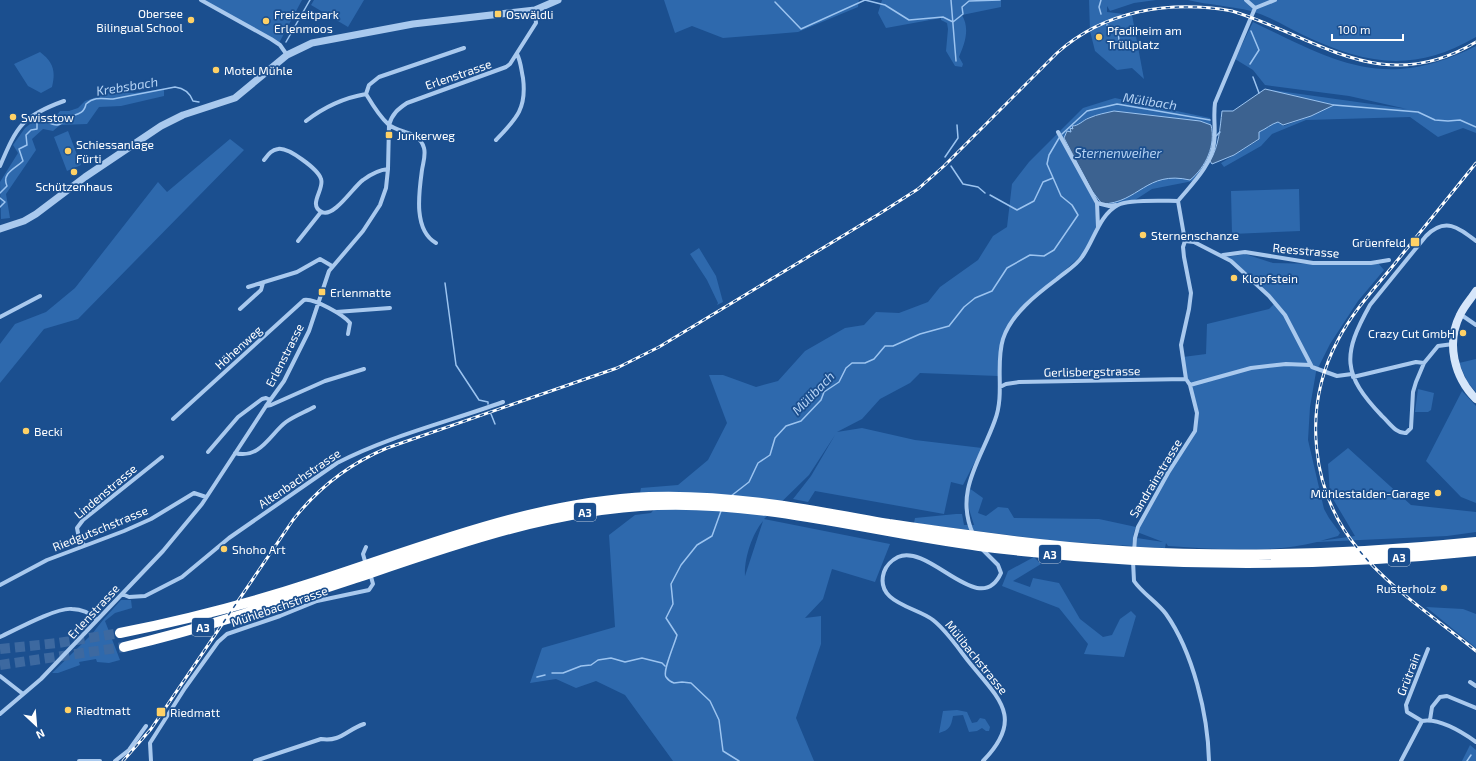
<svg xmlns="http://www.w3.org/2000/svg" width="1476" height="761" font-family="'Exo 2',sans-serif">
  <rect width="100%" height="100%" fill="#1b4f8f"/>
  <path fill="#2e69ad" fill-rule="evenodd" d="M202 0H302L279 43Z
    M314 0H364L348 27 311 5Z
    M664 0H859L858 7 798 32 723 38 692 26 675 33Z
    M882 0H1001V7L962 15C970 29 965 43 959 57L963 64 962 67 955 66 946 51 948 29 947 23 941 20V18L886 28 878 13Z
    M1089 0H1156L1134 3 1110 11 1107 6V12L1132 15 1144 79 1132 68 1117 70 1095 51 1090 31Z
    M1188 0H1476V37C1414 73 1366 65 1303 35 1287 27 1269 16 1251 11 1231 6 1209 5 1188 0Z
    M1253 22C1336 62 1385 92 1476 46V133L1463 128 1438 137 1410 117 1306 120 1272 134 1261 146 1224 167 1221 163 1259 140V132C1266 129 1271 124 1278 122L1284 126 1311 116 1333 105 1265 89 1407 109 1349 96 1265 85 1253 70 1235 59Z
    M40 52C53 62 56 70 52 87L41 93 28 86 14 64Z
    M164 89V96L121 106 99 107 87 124 60 125 53 131 43 129 32 139 36 150 6 194 10 218 1 219 0 182 18 153 13 145 25 128 39 117C47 120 55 118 60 111H69L78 108 85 101 112 92 134 93Z
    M1115 98 1210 118 1211 125 1123 112 1087 118 1071 132 1067 133 1062 140 1095 203 1097 224 1096 230 1082 255 1018 312 1001 342 998 376 920 373 910 383 880 399 862 419 837 432 862 428 915 440 982 448 963 485 951 482 944 514 815 491 808 502 793 499 811 476 835 435 809 475 764 519 890 544 875 582 832 569 823 599 805 618 821 616V644L796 718 814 761H673L625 695 596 681 576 688 556 679 530 683 542 648 615 627 609 535 635 515 651 513 668 493H640L641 488 678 485 708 460 727 423 709 375H723L756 387 778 381 805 351 845 328 864 325 876 312 899 313 928 302 940 287 978 260 993 236 1007 227 1012 184 1029 162 1083 108ZM763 521 745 576C744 559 752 534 763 521Z
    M68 131 81 165 67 171 54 137Z
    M230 139 244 150 78 319 44 329 0 383V344L15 324 46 312 75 288 158 182 167 192Z
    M1207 162 1193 181 1152 189 1135 200 1109 205 1102 204 1154 181 1171 176 1192 177Z
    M1299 189 1300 231 1232 234 1231 191Z
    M699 248 716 276 723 302 717 305 718 303 707 280 690 254Z
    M1245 254 1273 263 1368 265 1378 263 1384 270 1358 301 1330 344 1316 372 1310 407 1308 440 1324 509 1329 518 1340 533 1338 536 1320 541 1355 536 1330 494 1328 464 1348 448 1411 505 1476 512V532L1447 536 1317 542C1270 554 1217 549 1168 546L1166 543 1165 548 1136 547 1137 538 1163 542 1137 532 1165 472 1195 431 1197 413 1194 400 1186 379 1183 357 1206 354 1207 324 1269 309 1275 303 1227 257Z
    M1476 359V392L1468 383 1459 363Z
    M1418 389 1434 393 1431 410 1428 412H1415Z
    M1462 391 1476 406V503L1461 497 1426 461Z
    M969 488 983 498 978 513 986 516 998 507 1008 508 1014 518 1099 519 1136 527 1134 532 1132 546 1055 541 914 523 915 518 956 514H962L964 525H974L969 509Z
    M1034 557 1041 564 1013 581 1030 587 1033 578 1059 583 1080 619 1103 637 1112 635 1120 619 1131 611 1136 616 1124 657 1084 654 1088 644 1059 608 1002 586 1008 571Z
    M121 600H131L132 608 115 613 105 621 120 660 109 663 97 662 96 659 79 662 80 665 58 673H52L92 634 103 620Z
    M1426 607 1463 609 1476 614V648Z
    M957 710 967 712 972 723 977 722 980 718 985 719 990 727 989 731H986L982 728 977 731 969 732 963 715 953 716C951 727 949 730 939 733L943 711Z
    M1470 745 1476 750V761H1462Z"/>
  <path fill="#3c6290" stroke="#9cc4f0" d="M1265 89 1334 105 1311 116 1283 125 1278 122C1271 124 1266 129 1259 132V139L1234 155 1212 164 1210 161C1219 146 1220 128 1222 111H1233Z
    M1114 111 1200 121 1211 125C1216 145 1206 167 1190 180 1146 170 1139 203 1102 204L1092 191 1064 138 1067 131 1071 132 1070 128 1073 129 1072 126C1079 126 1083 120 1089 118 1098 114 1106 113 1114 111Z"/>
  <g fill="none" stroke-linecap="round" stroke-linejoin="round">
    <path stroke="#9cc4f0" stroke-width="1.5" d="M951 0 956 61
      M775 2 801 29 865 0 885 5 909 20 943 17 953 22 963 14 962 7 969 1 1000 0
      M1101 14 1099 7 1101 0
      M1107 25 1118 32 1119 40
      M286 42 310 0
      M1250 64 1259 50 1251 31
      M1253 77 1259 93
      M1334 105 1418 112 1435 120 1448 121 1460 120 1476 127
      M1062 134 1087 111 1117 104 1210 120
      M1216 136 1220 132
      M945 157 958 138 957 125
      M951 166 963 184 978 187 985 193
      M0 193 7 186C1 173 16 168 23 161L19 149 27 145 26 135 31 130 37 129V122L39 119C46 120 50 125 57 125 62 125 63 121 67 118 75 114 84 115 86 104 95 96 103 99 113 99L175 87C183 88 190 93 193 101L199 102
      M990 195 1017 210 1034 201 1043 182 1053 178
      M0 198 5 202 0 207
      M445 283 456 365 479 400 488 402V404
      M491 414 495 424
      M731 496 749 482 758 463 770 455 775 438 786 426 801 421 821 400 824 392 839 382 846 368 852 363H865L874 359 885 346H893L920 334 949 326 964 307 975 298 992 291 1007 268 1030 255 1044 256 1054 250 1078 215 1072 205 1061 196 1047 164 1049 155 1059 138
      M721 511 712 536 697 545 681 565 671 584 673 604 666 618 677 635C675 643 662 672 666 677 668 680 671 682 674 683L682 682 691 683 710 701 719 720 723 751 739 761
      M552 673H563L581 666 591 665 598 660 611 658 625 662 642 658 662 663 665 666
      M537 677 545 675
      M1467 761 1471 755"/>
    <path stroke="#3d69a0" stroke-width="10" stroke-dasharray="10 5" stroke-linecap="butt" d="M0 649 58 643 120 633
      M0 665 124 647"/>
    <path stroke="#a9c9ee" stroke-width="4" d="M201 0 271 39 280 45 287 55
      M1246 0 1255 8
      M306 121C324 107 343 98 366 94
      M1058 132 1097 203 1098 227
      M496 140C516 119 527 109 523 78 521 69 521 62 517 54
      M264 160C268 155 271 150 278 149 288 147 318 169 321 179 325 189 307 205 322 212 334 218 354 186 363 180 371 174 378 170 388 169
      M0 166C17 126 22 116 64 101
      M1178 201C1191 185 1212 165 1214 143 1216 130 1213 117 1215 103L1255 8 1275 0
      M1097 203 1109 206 1116 205
      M298 241 321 212
      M1185 241 1194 242 1231 261 1269 296 1285 315 1312 367 1337 376 1352 374
      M436 243C413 230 419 192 422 170 423 163 426 155 424 148 419 130 399 134 388 124 379 116 372 104 366 94L369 85 379 77 464 48
      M1223 255 1245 252 1313 263H1371L1389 260
      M248 287 297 272 320 259 332 266
      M240 309 261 290 263 283
      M336 312 390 308
      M1460 314 1476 325
      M0 317 40 296
      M1453 344 1438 346 1424 363 1416 382 1413 392 1411 428 1406 433C1396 434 1389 422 1382 416 1342 374 1342 355 1370 305L1426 236C1445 217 1458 227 1476 241
      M1353 377 1416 362 1424 363
      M1190 385 1251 368 1286 364 1310 365
      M1000 387 1006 384 1019 382 1186 379
      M266 406 271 405 325 381 364 369
      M173 419 304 300C314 298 344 315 350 323L348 334
      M208 452 238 417 262 399 266 398 270 400
      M235 453C260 460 271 433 286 422 294 416 305 412 314 407
      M973 534C954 491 981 460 995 420 1005 394 995 365 1003 339 1011 314 1037 294 1057 279 1065 272 1076 266 1082 257 1094 241 1099 215 1118 205 1129 199 1164 201 1178 201
      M84 545 79 538 77 528 83 520 162 457
      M366 547 363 554 366 565
      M982 549 998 565 1001 573C980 620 930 543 898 557 892 560 886 566 884 572 874 603 917 607 933 620 947 631 958 648 969 662 999 699 1025 718 983 761
      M1134 552 1135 538 1138 527 1168 473 1195 431 1197 413 1190 385 1186 379 1181 345 1189 309 1191 293 1184 257 1183 247 1185 241 1178 201
      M1133 561 1134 581C1142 593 1157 602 1166 614 1193 652 1208 715 1209 761
      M0 585 47 560 124 531 151 519 194 493 206 497
      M122 594 129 597 145 596 182 577 229 538 337 463C389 436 448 422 503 402
      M0 637C15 630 57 607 72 609 82 609 91 614 97 620
      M0 676 23 694
      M1470 682 1476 686
      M0 714 41 679 163 551 202 504 266 406 284 381 309 331 329 271 363 231 380 205 386 188 388 169 389 125C392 114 398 109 407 103L506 67 510 64 536 23 535 10
      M1430 720 1432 707 1440 697 1447 696 1476 708
      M1422 721 1407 712 1406 705 1428 649
      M1422 721C1440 718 1462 732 1476 742
      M79 761H100
      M115 761 129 750 146 726
      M151 761 150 743 185 688 218 642 227 634 280 616 317 601 369 590 373 584 370 573
      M255 761 321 739C341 742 346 730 364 724
      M1401 761 1422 721"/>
    <path stroke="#a9c9ee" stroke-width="7" d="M0 229 24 221 36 214 85 177 161 126 183 115 235 98 287 55 312 43 413 24 535 10 558 0"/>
    <path stroke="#d6e6fa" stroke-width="8" d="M1476 291C1471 299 1464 306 1460 315 1446 343 1454 377 1476 399"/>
    <path stroke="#fff" stroke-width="10" d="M120 633C186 620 251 603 315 582 423 547 533 502 649 497 730 494 810 510 889 524 928 530 967 535 1006 540 1161 560 1321 558 1476 542
      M124 647C205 628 283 602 362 576 458 543 555 509 657 505 765 501 872 532 979 546 1144 567 1311 568 1476 551"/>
    <g stroke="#fff" stroke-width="3">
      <path id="rail" d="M1476 163C1448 198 1420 232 1392 267 1373 290 1352 313 1338 340 1302 407 1310 492 1359 550 1389 588 1438 620 1476 651
        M123 761 151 729 293 520C318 488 349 464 387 448L617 368 659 347 879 214 918 189 944 166 1057 53C1105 10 1170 0 1232 11 1319 38 1382 98 1476 42"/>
    </g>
    <use href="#rail" stroke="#1b4f8f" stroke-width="1.5" stroke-dasharray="4.5" stroke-linecap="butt"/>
  </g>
  <g fill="#ffd166" stroke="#1b4f8f" stroke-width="1.5">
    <rect x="494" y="10" width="8" height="8" rx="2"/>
    <circle cx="191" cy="20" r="4"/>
    <circle cx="266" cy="21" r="4"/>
    <circle cx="1099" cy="37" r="4"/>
    <circle cx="216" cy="70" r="4"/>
    <circle cx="13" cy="117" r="4"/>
    <rect x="385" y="131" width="8" height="8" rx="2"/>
    <circle cx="68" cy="151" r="4"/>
    <circle cx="74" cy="172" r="4"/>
    <circle cx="1143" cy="235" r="4"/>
    <rect x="1410" y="237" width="10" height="10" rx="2"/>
    <circle cx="1234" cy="278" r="4"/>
    <rect x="318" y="288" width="8" height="8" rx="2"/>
    <circle cx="1463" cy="333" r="4"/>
    <circle cx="26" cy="431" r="4"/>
    <circle cx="1438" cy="493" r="4"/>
    <circle cx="224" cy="549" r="4"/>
    <circle cx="1444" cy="588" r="4"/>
    <circle cx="68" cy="710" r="4"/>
    <rect x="156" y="707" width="10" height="10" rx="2"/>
  </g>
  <g text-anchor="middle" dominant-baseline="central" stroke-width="3.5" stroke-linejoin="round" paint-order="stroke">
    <g fill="#1b4f8f" stroke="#bbcadd" stroke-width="1">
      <rect x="574" y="503" width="22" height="18" rx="3"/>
      <rect x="1039" y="545" width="22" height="18" rx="3"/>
      <rect x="1388" y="548" width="22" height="18" rx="3"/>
      <rect x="192" y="618" width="22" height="18" rx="3"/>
    </g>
    <g font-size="11" font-weight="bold" fill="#fff">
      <text x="585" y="512">A3</text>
      <text x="1050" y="554">A3</text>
      <text x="1399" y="557">A3</text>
      <text x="203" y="627">A3</text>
    </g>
    <g font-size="12" fill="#fff" stroke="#1b4f8f" text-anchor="start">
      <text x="183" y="13" text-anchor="end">Obersee<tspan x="183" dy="14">Bilingual School</tspan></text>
      <text x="274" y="14">Freizeitpark<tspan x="274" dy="14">Erlenmoos</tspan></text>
      <text x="506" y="14">Oswäldli</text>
      <text x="1107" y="30">Pfadiheim am<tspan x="1107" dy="14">Trüllplatz</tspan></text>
      <text x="224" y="70">Motel Mühle</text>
      <text x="21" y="117">Swisstow</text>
      <text x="397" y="135">Junkerweg</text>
      <text x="76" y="144">Schiessanlage<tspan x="76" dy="14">Fürti</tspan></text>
      <text x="74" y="186" text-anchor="middle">Schützenhaus</text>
      <text x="1151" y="235">Sternenschanze</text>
      <text x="1406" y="242" text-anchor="end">Grüenfeld</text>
      <text x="1242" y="278">Klopfstein</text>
      <text x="330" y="292">Erlenmatte</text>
      <text x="1455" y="333" text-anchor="end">Crazy Cut GmbH</text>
      <text x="34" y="431">Becki</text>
      <text x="1430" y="493" text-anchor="end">Mühlestalden-Garage</text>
      <text x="232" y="549">Shoho Art</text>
      <text x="1436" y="588" text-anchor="end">Rusterholz</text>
      <text x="76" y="710">Riedtmatt</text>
      <text x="170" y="712">Riedmatt</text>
    </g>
    <g font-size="12" fill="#fff" stroke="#1b4f8f">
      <text transform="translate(458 74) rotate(-19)">Erlenstrasse</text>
      <text transform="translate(1306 250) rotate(5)">Reesstrasse</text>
      <text transform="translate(238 347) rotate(-42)">Höhenweg</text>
      <text transform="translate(284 355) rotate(-63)">Erlenstrasse</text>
      <text transform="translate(1092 371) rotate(-1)">Gerlisbergstrasse</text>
      <text transform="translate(299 478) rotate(-34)">Altenbachstrasse</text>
      <text transform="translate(1155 478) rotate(-59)">Sandrainstrasse</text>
      <text transform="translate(105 491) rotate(-40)">Lindenstrasse</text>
      <text transform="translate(100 528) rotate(-22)">Riedgutschstrasse</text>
      <text transform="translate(279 606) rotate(-19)">Mühlebachstrasse</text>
      <text transform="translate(93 611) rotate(-47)">Erlenstrasse</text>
      <text transform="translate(977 657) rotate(51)">Mülibachstrasse</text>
      <text transform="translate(1408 674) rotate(-69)">Grütrain</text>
    </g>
    <g font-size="13" font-style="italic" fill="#b5d3f5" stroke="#1b4f8f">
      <text transform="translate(127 86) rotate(-9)">Krebsbach</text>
      <text transform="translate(1150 101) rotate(9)">Mülibach</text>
      <text x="1118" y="153">Sternenweiher</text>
      <text transform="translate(813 393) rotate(-46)">Mülibach</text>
    </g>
  </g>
  <g transform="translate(36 725) rotate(154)" stroke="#1b4f8f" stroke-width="3" paint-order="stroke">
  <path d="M0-3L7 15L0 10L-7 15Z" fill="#ffffff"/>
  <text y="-6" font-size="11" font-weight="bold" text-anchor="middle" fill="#ffffff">N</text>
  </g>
  <path d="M1332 34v6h71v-6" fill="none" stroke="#ffffff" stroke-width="2"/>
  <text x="1338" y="34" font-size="12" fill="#ffffff" stroke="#1b4f8f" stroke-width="3" paint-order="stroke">100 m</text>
</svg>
